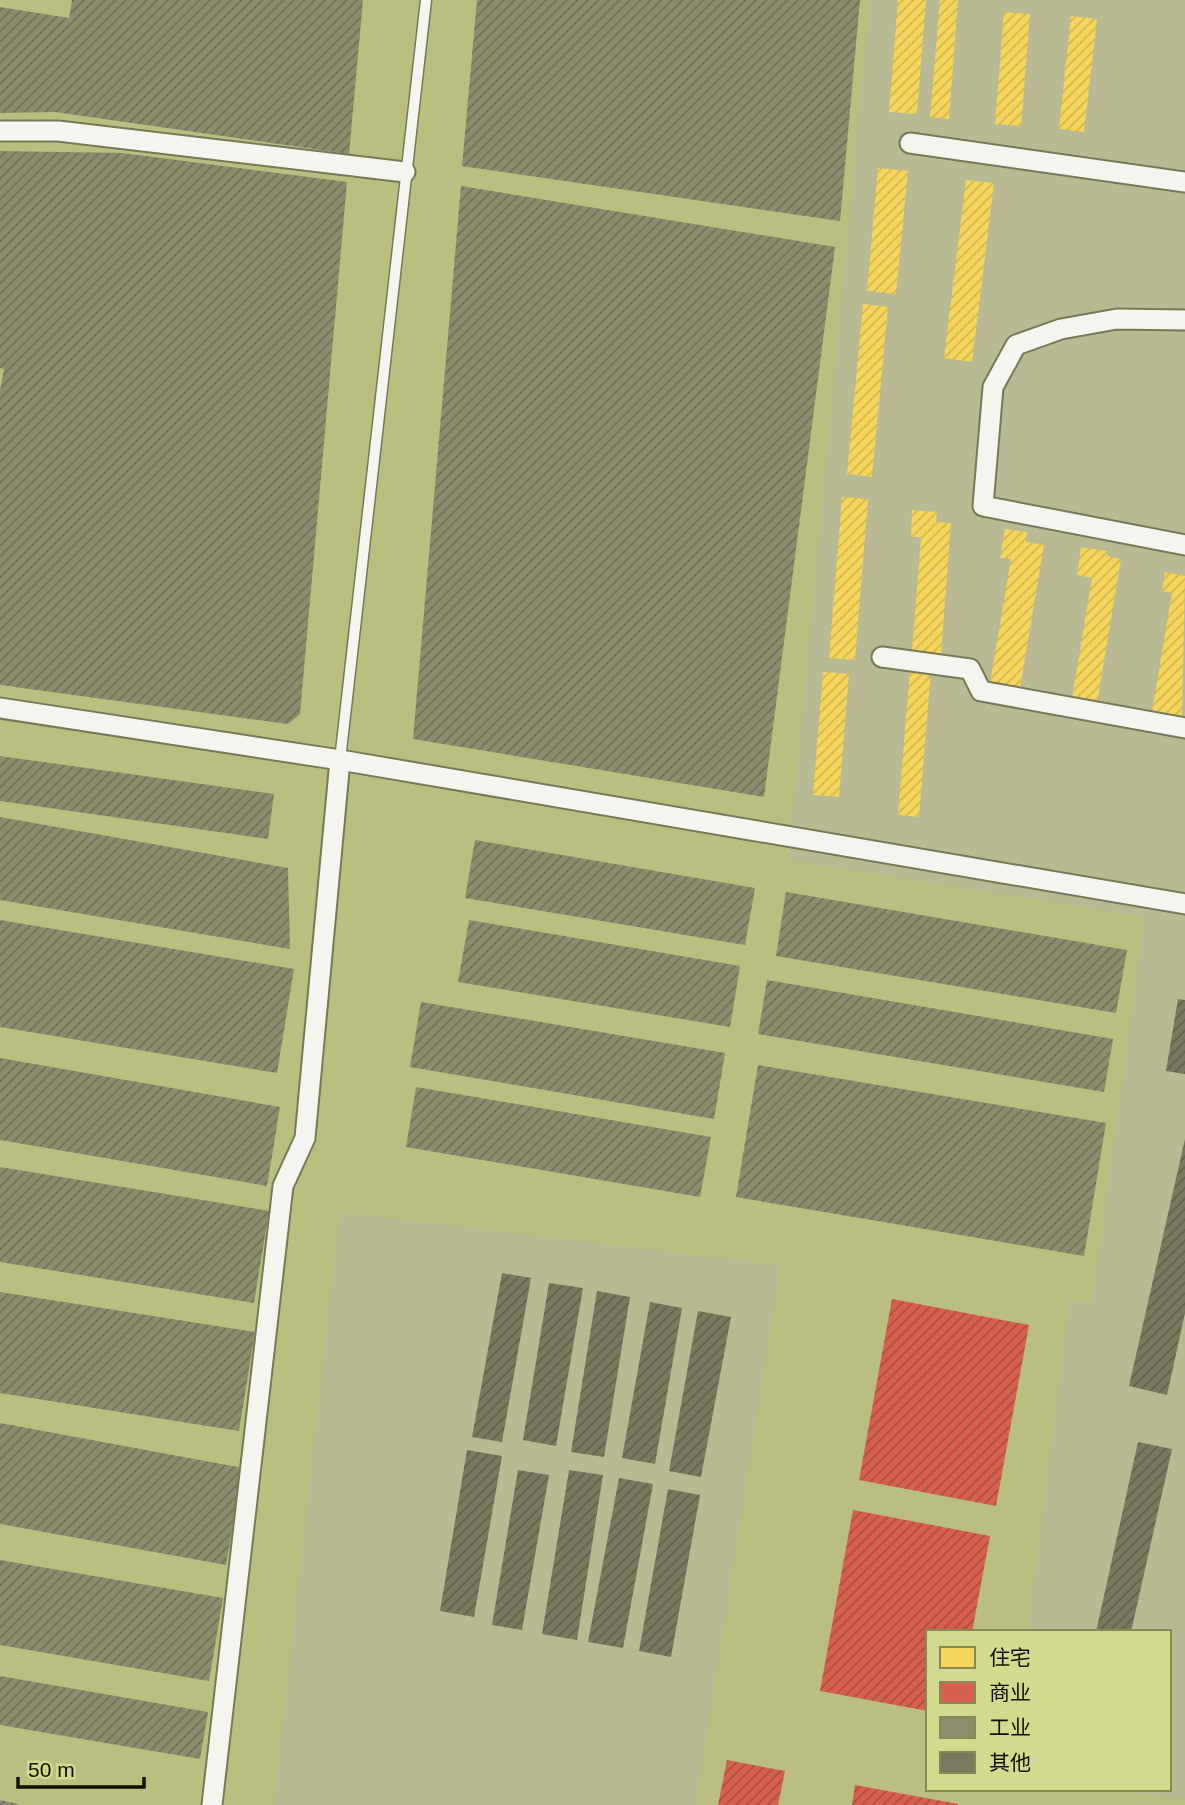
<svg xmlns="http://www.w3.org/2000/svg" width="1185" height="1805" font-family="Arial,'Noto Sans SC',sans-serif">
  <defs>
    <pattern id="homes-hatch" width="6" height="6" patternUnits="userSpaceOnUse" patternTransform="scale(1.75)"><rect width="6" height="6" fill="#f6d55c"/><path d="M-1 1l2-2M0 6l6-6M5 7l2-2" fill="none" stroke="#d2b64e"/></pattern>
    <pattern id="shops-hatch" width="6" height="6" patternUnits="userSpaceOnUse" patternTransform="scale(1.75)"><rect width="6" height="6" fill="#d6604d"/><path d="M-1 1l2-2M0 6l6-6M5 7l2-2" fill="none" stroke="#ac4e3e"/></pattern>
    <pattern id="industry-hatch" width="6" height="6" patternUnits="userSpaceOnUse" patternTransform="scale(1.75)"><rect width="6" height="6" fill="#8c8c6e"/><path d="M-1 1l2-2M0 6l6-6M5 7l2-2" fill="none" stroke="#717158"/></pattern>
    <pattern id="building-hatch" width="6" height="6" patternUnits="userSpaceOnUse" patternTransform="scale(1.75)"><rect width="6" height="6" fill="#7a795f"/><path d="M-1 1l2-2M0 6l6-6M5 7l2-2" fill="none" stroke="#62624c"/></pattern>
  </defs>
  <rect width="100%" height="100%" fill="#b7ba92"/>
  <path fill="#babf7f" d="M0 0H870L789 860 1145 917 1092 1303 1070 1299 1028 1632H928V1789H1116L1185 1801V1805H696L781 1265 340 1212 274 1805H0Z"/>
  <path fill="url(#homes-hatch)" d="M898 0H926L917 114 889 112Z
    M940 0H958L949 119 930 117Z
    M1004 12 1030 14 1021 126 995 124Z
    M1071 16 1097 19 1084 132 1059 129Z
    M878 168 908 171 896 294 867 291Z
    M966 180 994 183 972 362 944 358Z
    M863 304 888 307 872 477 847 474Z
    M842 497 868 499 855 660 829 658Z
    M912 510 937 512 936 522 951 523 941 654 912 652 921 537H911Z
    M1005 529 1027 532 1026 542 1044 545 1020 688 990 683 1011 559 1000 558Z
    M1081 547 1107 551V556L1121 559 1097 703 1072 699 1092 578 1077 575Z
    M1165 572 1185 576 1182 717 1152 712 1172 593 1162 591Z
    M910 670 931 672 919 817 898 815Z
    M823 672 849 674 839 797 813 795Z"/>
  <path fill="url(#shops-hatch)" d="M892 1299 1029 1325 996 1506 859 1480Z
    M853 1510 990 1536 972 1632H928V1711L820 1691Z
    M727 1760 785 1771 778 1805H718Z
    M855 1785 958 1804V1805H852Z"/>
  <path fill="url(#industry-hatch)" d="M72 0H363L349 154 55 112 0 113V7L69 18Z
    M477 0H860L840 221 462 166Z
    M0 151 122 153 347 182 300 714 288 724 0 685V391L4 369 0 368Z
    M461 186 835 247 764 797 413 739Z
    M0 756 274 794 268 839 0 801Z
    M0 817 288 868 290 949 0 900Z
    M475 840 755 888 745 945 465 898Z
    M786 892 1127 950 1116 1013 776 956Z
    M0 920 294 969 277 1073 0 1027Z
    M469 920 740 966 730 1027 458 982Z
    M767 980 1113 1039 1104 1092 758 1034Z
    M421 1002 725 1053 714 1119 410 1067Z
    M0 1058 280 1107 267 1186 0 1140Z
    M758 1065 1106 1123 1084 1256 736 1197Z
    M416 1087 711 1137 700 1197 406 1147Z
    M0 1167 269 1211 254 1303 0 1262Z
    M0 1292 255 1332 239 1431 0 1393Z
    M0 1423 243 1468 226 1565 0 1524Z
    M0 1560 223 1598 209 1681 0 1645Z
    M0 1676 208 1712 200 1759 0 1725Z
    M0 1800 18 1804V1805H0Z"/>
  <path fill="url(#building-hatch)" d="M1178 999 1185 1000V1074L1166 1071Z
    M1185 1139V1313L1167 1395 1129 1386Z
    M502 1273 531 1278 502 1442 472 1437Z
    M549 1283 583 1288 556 1446 523 1440Z
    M597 1291 630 1297 604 1457 571 1452Z
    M650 1302 682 1308 655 1464 622 1458Z
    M698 1311 731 1317 701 1477 669 1471Z
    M1138 1442 1172 1449 1131 1632H1096Z
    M467 1450 502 1456 474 1617 440 1611Z
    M518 1470 549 1475 522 1630 492 1625Z
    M569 1470 603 1475 577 1640 542 1634Z
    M619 1478 653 1484 623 1648 588 1642Z
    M668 1489 700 1495 671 1657 639 1651Z"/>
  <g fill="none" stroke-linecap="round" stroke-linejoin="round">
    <g stroke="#777957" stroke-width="13">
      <path id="lane" d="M340 760 426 0"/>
    </g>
    <g stroke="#777957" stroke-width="23">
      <path id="street" d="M0 131H58L405 172
        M910 143 1185 182
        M1185 320 1117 319 1061 329 1016 345 993 387 983 506 1185 545
        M882 657 970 669 981 691 1185 728
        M0 708 340 760 1185 904
        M212 1805 283 1186 305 1138 340 760"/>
    </g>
    <use href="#lane" stroke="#f4f5ef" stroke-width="10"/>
    <use href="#street" stroke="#f4f5ef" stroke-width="19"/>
  </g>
  <rect x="926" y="1630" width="245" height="161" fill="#d3d98d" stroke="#858955" stroke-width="2"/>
  <rect x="940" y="1647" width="35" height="21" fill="#f6d55c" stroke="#858955" stroke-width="2"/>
  <text x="989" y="1665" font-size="21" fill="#0f1000">住宅</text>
  <rect x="940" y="1682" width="35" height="21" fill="#d6604d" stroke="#858955" stroke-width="2"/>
  <text x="989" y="1700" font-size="21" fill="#0f1000">商业</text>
  <rect x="940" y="1717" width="35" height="21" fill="#8c8c6e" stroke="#858955" stroke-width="2"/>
  <text x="989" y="1735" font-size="21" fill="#0f1000">工业</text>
  <rect x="940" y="1752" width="35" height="21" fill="#7a795f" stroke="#858955" stroke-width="2"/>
  <text x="989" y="1770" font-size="21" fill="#0f1000">其他</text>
  <path d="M18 1777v10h126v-10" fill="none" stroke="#0f1000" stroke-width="3.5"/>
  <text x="28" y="1777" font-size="21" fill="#0f1000" stroke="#d3d98d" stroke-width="5" paint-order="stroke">50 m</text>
</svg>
